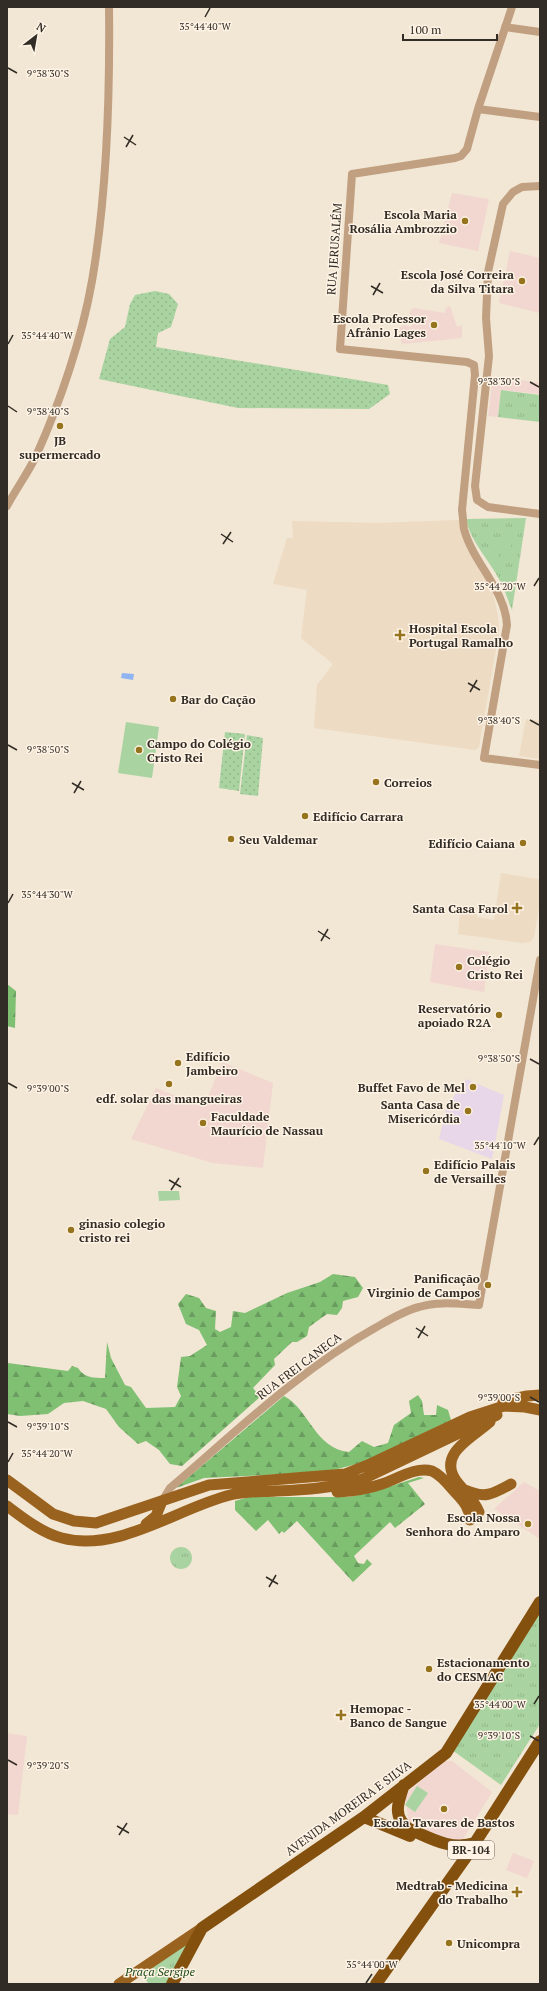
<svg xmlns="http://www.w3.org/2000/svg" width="547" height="1991" font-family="'PT Serif',serif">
  <defs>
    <pattern id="grass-dots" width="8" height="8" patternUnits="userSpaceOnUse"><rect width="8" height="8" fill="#a9d4a1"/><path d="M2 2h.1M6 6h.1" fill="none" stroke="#92b68a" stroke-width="1.8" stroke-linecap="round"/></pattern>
    <pattern id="forest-firs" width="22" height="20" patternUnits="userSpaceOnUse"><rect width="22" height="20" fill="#7fc073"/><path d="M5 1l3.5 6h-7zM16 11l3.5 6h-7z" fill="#699c5e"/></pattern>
    <pattern id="park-tufts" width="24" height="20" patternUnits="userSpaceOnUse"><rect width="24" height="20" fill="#a9d4a1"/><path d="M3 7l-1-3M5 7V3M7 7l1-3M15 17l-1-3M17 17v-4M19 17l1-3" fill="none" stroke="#92b68a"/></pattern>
  </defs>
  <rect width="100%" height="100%" fill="#f2e6d4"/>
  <path fill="#e8d7e9" d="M466 1079 504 1095 492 1159 439 1139 446 1109 456 1093 460 1094Z"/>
  <path fill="#f1d7d0" d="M452 193 489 199 478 251 439 243Z
    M510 251 540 258V313L499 303Z
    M450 306 457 327 462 325V338L402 344 399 328 404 325 411 327 413 320 409 313 413 308 445 313 446 308Z
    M513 379 540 383V394L502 390 498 417 488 416 492 384 512 386Z
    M435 944 489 952 484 992 430 982Z
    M222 1062 273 1083 263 1168 213 1163 131 1139 156 1088 204 1107Z
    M524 1482 540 1491V1539L494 1509Z
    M7 1733 27 1736 18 1815 7 1814Z
    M443 1761H452L492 1792 462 1841 454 1844 409 1823 405 1795Z
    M513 1853 534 1861 527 1878 506 1870Z"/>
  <path fill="#eddbc3" d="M459 520 465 542 493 594 498 616 499 632 479 747 475 750 314 728 317 685 333 664 301 638 307 590 273 584 287 538H293L292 521 376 523Z
    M526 719 540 721V759L519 756Z
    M501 873 537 879 540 881V901L534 937 530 942 522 943 458 934 460 914 465 915 466 912 477 914V917L494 920Z"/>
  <path fill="url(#grass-dots)" d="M155 291 169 294 178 304 171 327 158 333 156 347 388 385 390 394 369 409 238 408 99 379 110 339 125 327 130 304 135 295Z
    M225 732 245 734 239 791 219 788Z
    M247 735 263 738 258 796 240 794Z"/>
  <path fill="url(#forest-firs)" d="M7 984 16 991 15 1028 7 1026Z
    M333 1274 355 1277 363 1288 358 1297 343 1301 342 1308 337 1315 327 1314 309 1327 307 1336 297 1342H292L274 1359 275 1365 253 1388 260 1397 182 1466 170 1464 159 1450 146 1441 138 1444 119 1427 106 1409 83 1401 64 1403 48 1414 20 1416 7 1414 8 1363 68 1371 72 1366 78 1368C84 1378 94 1378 105 1378L107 1342 111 1358 125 1385 131 1387 146 1408 175 1407 181 1396 177 1387 181 1357 190 1356 207 1345 199 1330 186 1324 178 1304 186 1294 199 1298 206 1308 216 1311 215 1329 220 1332 231 1327 233 1311 245 1313 287 1293 320 1282Z
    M418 1395 422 1401 424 1415H436L437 1405 448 1410 451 1420 364 1462 326 1472 204 1478 176 1488 284 1396C309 1409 315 1449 349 1452L362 1441 374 1447 388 1443 394 1425 411 1413 409 1401Z
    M419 1477 424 1478 408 1483 425 1504 395 1528 390 1522 354 1556 358 1563 364 1564 367 1559 372 1564 353 1582 297 1521 284 1533 282 1531 279 1534 268 1520 256 1531 235 1510V1501L249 1497H349L373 1492Z"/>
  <path fill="url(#park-tufts)" d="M501 390 540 395V422L498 417Z
    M526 518 512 610C508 601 505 590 500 581 489 559 471 543 466 519Z
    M170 1558a11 11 0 1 1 22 0a11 11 0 1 1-22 0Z
    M540 1611V1724L501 1785 452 1750Z
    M194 1935 168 1984H149L138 1970Z"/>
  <path fill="#a9d4a1" d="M504 541 512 542 509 557 502 556Z
    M493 544 501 546 498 561 491 560Z
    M126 722 159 727 152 778 118 773Z
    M158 1191H179L180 1200 159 1201Z
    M417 1786 428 1793 415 1812 405 1805Z"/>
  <path fill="#8fb4f4" d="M122 673 134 674 133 680 121 678Z"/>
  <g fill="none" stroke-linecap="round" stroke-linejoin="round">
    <path stroke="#c0a081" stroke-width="8" d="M512 7 478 109 467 149 461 156 455 158 352 174 340 349 467 362 474 365 475 375 462 510C463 516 463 523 464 529 473 563 505 589 507 625L484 758 540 765
      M505 27 540 32
      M478 109 540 117
      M540 186 522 187 513 192 503 204 488 272 486 318 489 356 475 486 477 500 488 507 540 514
      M7 506C16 489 28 473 36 456 60 403 82 338 92 281 107 194 110 95 109 7
      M162 1501 170 1488C236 1432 299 1370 375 1328 389 1320 403 1311 419 1307 438 1301 459 1304 479 1305L540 960"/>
    <path stroke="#9a621f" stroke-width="11" d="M503 1401 527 1396 540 1395
      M7 1480 53 1514 74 1521 96 1523 209 1485 345 1474 370 1464 470 1417 504 1406 525 1407 540 1410
      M465 1490C485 1499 493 1494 511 1484
      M337 1492C353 1491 368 1489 382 1484 397 1479 416 1466 432 1471 441 1475 448 1484 454 1491 462 1500 470 1507 470 1520
      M7 1506C23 1518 42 1533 62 1538 118 1553 178 1508 230 1495 245 1491 261 1492 276 1491 305 1490 335 1488 363 1479L497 1415
      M479 1512C474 1500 465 1492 457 1482 436 1454 472 1438 490 1422
      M146 1524 156 1516 162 1501
      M119 1984 202 1928"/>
    <path stroke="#83500d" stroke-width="12" d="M404 1785C398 1802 392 1817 409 1829 430 1838 451 1851 475 1843
      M364 1817 410 1836
      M172 1984 202 1928 364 1817 446 1753 540 1602
      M376 1984 466 1857 540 1741"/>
  </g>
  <path fill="none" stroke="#312c25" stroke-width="1.5" d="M205 17 210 8M8 68 17 73M124 137 136 145M126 147 133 135M371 286 383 293M373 295 380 283M8 344 13 335M530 382 539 387M8 406 17 412M221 534 233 542M223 544 231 532M534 586 539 578M468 683 480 690M470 692 477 680M530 720 539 725M8 745 17 750M72 783 84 790M74 793 81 781M8 903 13 894M318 931 330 939M321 941 328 929M530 1059 539 1064M8 1083 17 1088M534 1145 539 1137M169 1180 181 1187M171 1190 179 1178M416 1328 428 1336M418 1338 425 1326M530 1397 539 1402M8 1422 17 1427M8 1462 13 1453M266 1577 278 1584M269 1587 276 1575M534 1704 539 1696M530 1736 539 1741M8 1760 17 1765M117 1826 129 1833M119 1835 127 1823M366 1983 372 1974"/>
  <g fill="#96741d" stroke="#fef3e5" stroke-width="1.5">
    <circle cx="465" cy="221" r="4"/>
    <circle cx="522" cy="281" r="4"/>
    <circle cx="434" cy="325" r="4"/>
    <circle cx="60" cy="426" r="4"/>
    <path d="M398 629h4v4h4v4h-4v4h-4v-4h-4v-4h4z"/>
    <circle cx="173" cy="699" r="4"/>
    <circle cx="139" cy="750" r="4"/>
    <circle cx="376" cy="782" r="4"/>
    <circle cx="305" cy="816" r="4"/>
    <circle cx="231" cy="839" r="4"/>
    <circle cx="523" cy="843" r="4"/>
    <path d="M515 902h4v4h4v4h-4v4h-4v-4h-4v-4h4z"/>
    <circle cx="459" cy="967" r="4"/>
    <circle cx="499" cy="1015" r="4"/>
    <circle cx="178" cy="1063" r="4"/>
    <circle cx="169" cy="1084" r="4"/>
    <circle cx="473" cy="1087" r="4"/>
    <circle cx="468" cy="1111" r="4"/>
    <circle cx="203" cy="1123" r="4"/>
    <circle cx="426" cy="1171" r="4"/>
    <circle cx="71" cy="1230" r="4"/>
    <circle cx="488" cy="1285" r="4"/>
    <circle cx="528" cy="1524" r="4"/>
    <circle cx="429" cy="1669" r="4"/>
    <path d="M339 1709h4v4h4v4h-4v4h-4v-4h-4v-4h4z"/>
    <circle cx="444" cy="1809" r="4"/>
    <path d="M515 1886h4v4h4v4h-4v4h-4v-4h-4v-4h4z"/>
    <circle cx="449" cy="1943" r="4"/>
  </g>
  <g text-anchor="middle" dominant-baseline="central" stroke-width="3" stroke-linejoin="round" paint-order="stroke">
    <rect fill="#fef3e5" stroke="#6e685f" stroke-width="1" x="448" y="1841" width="46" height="18" rx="3"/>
    <g font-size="11" font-weight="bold" fill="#312c25">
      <text x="471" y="1850">BR-104</text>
    </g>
    <g font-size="12" font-weight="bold" fill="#312c25" stroke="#fef3e5" text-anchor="start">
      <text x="457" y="214" text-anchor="end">Escola Maria<tspan x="457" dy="14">Rosália Ambrozzio</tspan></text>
      <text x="514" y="274" text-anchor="end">Escola José Correira<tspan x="514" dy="14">da Silva Titara</tspan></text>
      <text x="426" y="318" text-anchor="end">Escola Professor<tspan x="426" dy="14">Afrânio Lages</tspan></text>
      <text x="60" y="440" text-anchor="middle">JB<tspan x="60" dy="14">supermercado</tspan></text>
      <text x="409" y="628">Hospital Escola<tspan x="409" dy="14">Portugal Ramalho</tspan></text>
      <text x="181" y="699">Bar do Cação</text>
      <text x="147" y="743">Campo do Colégio<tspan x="147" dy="14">Cristo Rei</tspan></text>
      <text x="384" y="782">Correios</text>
      <text x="313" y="816">Edifício Carrara</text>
      <text x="239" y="839">Seu Valdemar</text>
      <text x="515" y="843" text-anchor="end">Edifício Caiana</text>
      <text x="508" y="908" text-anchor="end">Santa Casa Farol</text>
      <text x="467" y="960">Colégio<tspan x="467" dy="14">Cristo Rei</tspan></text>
      <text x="491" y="1008" text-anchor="end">Reservatório<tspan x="491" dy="14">apoiado R2A</tspan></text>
      <text x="186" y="1056">Edifício<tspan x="186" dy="14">Jambeiro</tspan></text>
      <text x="465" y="1087" text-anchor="end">Buffet Favo de Mel</text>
      <text x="169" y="1098" text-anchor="middle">edf. solar das mangueiras</text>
      <text x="460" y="1104" text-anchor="end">Santa Casa de<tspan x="460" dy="14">Misericórdia</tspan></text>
      <text x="211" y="1116">Faculdade<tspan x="211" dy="14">Maurício de Nassau</tspan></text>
      <text x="434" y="1164">Edifício Palais<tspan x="434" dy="14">de Versailles</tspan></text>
      <text x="79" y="1223">ginasio colegio<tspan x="79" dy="14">cristo rei</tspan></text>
      <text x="480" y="1278" text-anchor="end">Panificação<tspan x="480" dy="14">Virginio de Campos</tspan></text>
      <text x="520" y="1517" text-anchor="end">Escola Nossa<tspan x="520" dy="14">Senhora do Amparo</tspan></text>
      <text x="437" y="1662">Estacionamento<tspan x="437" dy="14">do CESMAC</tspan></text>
      <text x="350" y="1708">Hemopac -<tspan x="350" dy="14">Banco de Sangue</tspan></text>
      <text x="444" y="1822" text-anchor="middle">Escola Tavares de Bastos</text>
      <text x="508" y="1885" text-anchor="end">Medtrab - Medicina<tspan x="508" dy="14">do Trabalho</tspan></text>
      <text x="457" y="1943">Unicompra</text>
    </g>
    <g font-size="12" fill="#312c25" stroke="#fef3e5">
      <text transform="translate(334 249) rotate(-86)">RUA JERUSALÉM</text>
      <text transform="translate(299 1366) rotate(-37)">RUA FREI CANECA</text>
      <text transform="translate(348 1808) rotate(-36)">AVENIDA MOREIRA E SILVA</text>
    </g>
    <g font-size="12" font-style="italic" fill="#204c18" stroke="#fef3e5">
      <text x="160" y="1971">Praça Sergipe</text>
    </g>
  </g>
  <g font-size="10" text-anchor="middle" fill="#312c25" stroke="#fef3e5" stroke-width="3" stroke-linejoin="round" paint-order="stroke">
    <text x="205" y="30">35°44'40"W</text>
    <text x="48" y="77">9°38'30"S</text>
    <text x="47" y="339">35°44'40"W</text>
    <text x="499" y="385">9°38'30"S</text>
    <text x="48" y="415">9°38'40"S</text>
    <text x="500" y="590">35°44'20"W</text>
    <text x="499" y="724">9°38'40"S</text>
    <text x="48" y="753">9°38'50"S</text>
    <text x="47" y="898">35°44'30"W</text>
    <text x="499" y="1062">9°38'50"S</text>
    <text x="48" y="1092">9°39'00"S</text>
    <text x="500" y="1149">35°44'10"W</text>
    <text x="499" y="1401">9°39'00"S</text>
    <text x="48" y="1430">9°39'10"S</text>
    <text x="47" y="1457">35°44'20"W</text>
    <text x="500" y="1708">35°44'00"W</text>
    <text x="499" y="1739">9°39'10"S</text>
    <text x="48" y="1769">9°39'20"S</text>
    <text x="372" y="1968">35°44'00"W</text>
  </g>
  <rect width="547" height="1991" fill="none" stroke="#312c25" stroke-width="16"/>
  <g transform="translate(36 36) rotate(31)" stroke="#fef3e5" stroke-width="3" paint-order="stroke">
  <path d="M0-3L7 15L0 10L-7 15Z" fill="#312c25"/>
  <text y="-6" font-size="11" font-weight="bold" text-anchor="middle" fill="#312c25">N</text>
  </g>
  <path d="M403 34v6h94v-6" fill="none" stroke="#312c25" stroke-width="2"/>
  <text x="409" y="34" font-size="12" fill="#312c25" stroke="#fef3e5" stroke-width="3" paint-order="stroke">100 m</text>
</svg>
